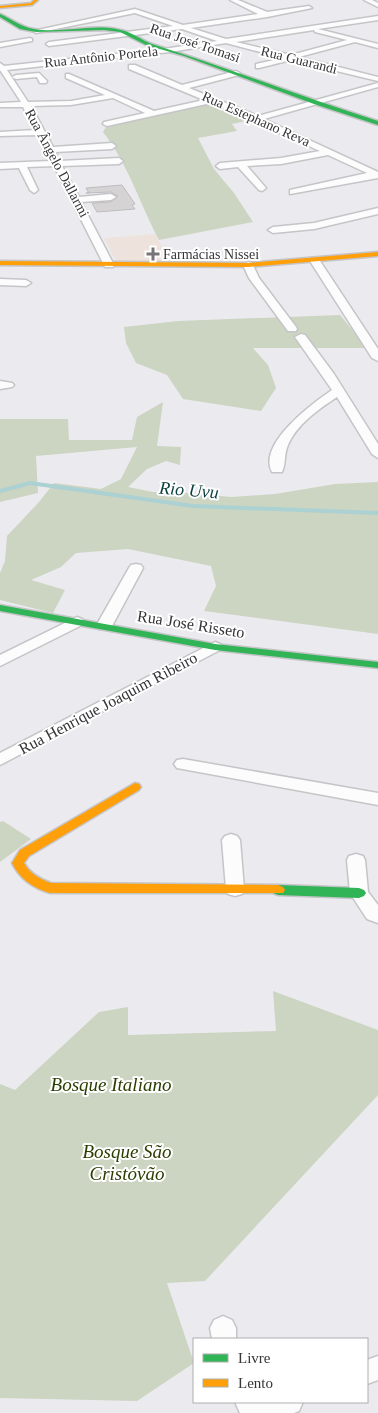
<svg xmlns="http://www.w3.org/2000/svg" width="378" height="1413" font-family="Georgia,serif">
  <rect width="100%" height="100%" fill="#ebebef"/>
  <path fill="#eee2dc" d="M155 234 170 261H116L104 238Z"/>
  <path fill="#ccd4c2" d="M209 101 251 120 232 124 237 131 198 138 214 169 234 193 253 222 159 240C140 204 128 164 103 132L107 125Z
    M340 315 367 348H253L268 365 276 388 261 411 183 399 167 375 136 363 126 343 124 327 178 321Z
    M163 402 157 446 181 447 180 465 166 461 147 469 128 487 153 492 190 493 231 497 275 494 335 484 378 482V634L204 611 216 586 211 566 128 549 76 553 61 567 31 580 65 590 53 613 0 600V573L5 561 7 536 39 502 54 483 101 489 121 479 137 447 36 456 38 493 0 502V419H68L69 440H132L137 417Z
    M3 821 31 839 0 862V822Z
    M273 991 378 1030V1095L205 1281 167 1283 194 1363 137 1401 0 1398V1084L15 1090 99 1012 128 1007V1035L276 1031Z"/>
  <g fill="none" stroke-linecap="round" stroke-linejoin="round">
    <path stroke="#abd1d2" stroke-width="4" d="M0 491 30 483 193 506 378 513"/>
  </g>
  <path fill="#d5d3d4" stroke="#bebcbe" d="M122 185 135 204 132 205 135 209 97 212 92 203 111 202 118 196 111 192 86 193H89L86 188Z"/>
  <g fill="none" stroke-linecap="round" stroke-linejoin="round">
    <g stroke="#c5c5c8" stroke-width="3">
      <path id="street" d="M230 0H238L267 12 309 6 312 8 267 17 191 28 226 39 378 16V20L318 29 378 44V48L355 42 299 57 378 77V81L291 60 259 68H256V64L283 58 226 43 170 52 7 70 28 102 71 101 105 95 66 78V74H69L154 111 204 100 129 69V65H135L182 85 236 71 240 73 239 75 189 88 258 116 378 83V87L264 119 378 172V178L290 194V190L367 173 328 155 281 164 247 166 266 188 262 191 259 190 238 167 220 169 216 166 220 163 281 158 320 151 211 103 107 126 103 124 104 122 145 113 113 98 71 105 31 106 53 147 112 143 116 146 112 149 55 152 60 161 119 158 123 161 119 164 62 166 79 197 111 194 116 197 111 200 81 202 114 265 113 267H105L54 166 27 167 38 190 34 193 30 190 19 168 0 169V163L51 161 38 135 0 136V132L35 130 23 107H0V103L21 102 0 70V63L4 66 170 48 217 41 182 29 49 46 46 44 49 42 173 26 135 13 36 33 33 31 135 9 183 25 258 14ZM314 30 315 32 347 40 291 55 236 42Z
        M364 0H372L378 3V7Z
        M30 38 32 39V41L0 47V43Z
        M39 73 47 81 46 83H40L37 77 16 79 12 77 16 75Z
        M378 208V214L314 229 273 233 268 230 273 227 314 223Z
        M315 258 320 261 378 349V361L372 358 310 261Z
        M248 262 252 263 259 278 296 327 297 329 296 331H288L249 278 243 265Z
        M0 279 26 280 31 283 26 286 0 285Z
        M301 334 305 335 334 374 378 444V458L372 454 337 397C319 409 297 424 288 445 284 453 286 464 282 472H272C257 444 313 403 332 390L295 337Z
        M0 381 12 383 14 385 12 387 0 389Z
        M136 564 141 565 143 568 112 626 109 629H99L96 626 129 568 131 565Z
        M77 617 82 619 85 622 82 625 0 666V655Z
        M215 642 220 644 223 647 220 650 0 765V753Z
        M183 759 378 793V805L177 768 174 764 177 760Z
        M231 834 237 836 240 840 244 889 242 894 235 896 228 894 226 889 222 840 225 836Z
        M356 854 363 856 365 860 368 892 378 905V923L367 919 350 893 347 860 349 856Z
        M223 1316 232 1320 236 1328V1339H212L210 1328 214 1320Z
        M378 1356V1380L367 1384V1360Z
        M235 1402H303L299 1411 294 1413H240Z"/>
    </g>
    <g stroke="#c5c5c8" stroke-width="3">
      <path id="fast" d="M0 14C12 19 21 27 34 29 63 34 93 23 121 30 132 32 141 40 152 44 228 68 302 97 378 121V125L314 104 184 56 146 45 120 32 104 30 36 32 20 29 0 17Z
        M0 605 215 644 378 662V668L215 650 0 611Z
        M278 885 359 888 364 890 366 893 364 896 359 898 278 895 273 893 271 890 273 887Z"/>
    </g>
    <g stroke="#c5c5c8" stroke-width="3">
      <path id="slow" d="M34 0H38L32 5 0 8V6L31 3Z
        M378 252V256L248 267 0 265V261L248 263Z
        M135 783 139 784 141 787 139 790 29 856 24 863C30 874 40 879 51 883L278 885 283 887 285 890 283 893H50C33 888 20 879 12 863L20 850Z"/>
    </g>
    <use href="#street" fill="#fcfcfd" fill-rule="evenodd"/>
    <use href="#fast" fill="#30b455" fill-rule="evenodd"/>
    <use href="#slow" fill="#ff9f0a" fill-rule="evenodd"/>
  </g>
  <path fill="#757578" stroke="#fff" stroke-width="2" d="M150.5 246.5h5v5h5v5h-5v5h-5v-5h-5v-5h5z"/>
  <g text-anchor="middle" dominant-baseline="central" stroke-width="4" stroke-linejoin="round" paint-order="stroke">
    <g font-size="14" fill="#353538" stroke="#fff">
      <text transform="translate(195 43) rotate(19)">Rua José Tomasi</text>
      <text transform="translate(101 57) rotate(-6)">Rua Antônio Portela</text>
      <text transform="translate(299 60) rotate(14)">Rua Guarandi</text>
      <text transform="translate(256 119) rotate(24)">Rua Estephano Reva</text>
      <text transform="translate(57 163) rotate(62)">Rua Ângelo Dallarmi</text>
    </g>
    <g font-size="14" fill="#353538" stroke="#fff" text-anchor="start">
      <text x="163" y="254">Farmácias Nissei</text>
    </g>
    <g font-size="16" fill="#353538" stroke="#fff">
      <text transform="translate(191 624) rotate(9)">Rua José Risseto</text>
      <text transform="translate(108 703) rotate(-28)">Rua Henrique Joaquim Ribeiro</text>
    </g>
    <g font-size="18" font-style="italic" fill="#0a3f3f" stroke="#fff">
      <text transform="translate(189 490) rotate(5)">Rio Uvu</text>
    </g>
    <g font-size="19" font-style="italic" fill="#2a3e00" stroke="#fff">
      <text x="111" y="1084">Bosque Italiano</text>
      <text x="127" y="1151">Bosque São<tspan x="127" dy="22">Cristóvão</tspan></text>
    </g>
  </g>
  <rect x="193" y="1338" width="175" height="65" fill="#ffffff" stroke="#aeaeaf"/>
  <rect x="203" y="1354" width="25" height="8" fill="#30b455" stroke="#aeaeaf"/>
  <text x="238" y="1363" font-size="15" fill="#353538">Livre</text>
  <rect x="203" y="1379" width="25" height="8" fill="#ff9f0a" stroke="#aeaeaf"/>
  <text x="238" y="1388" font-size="15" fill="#353538">Lento</text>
</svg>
